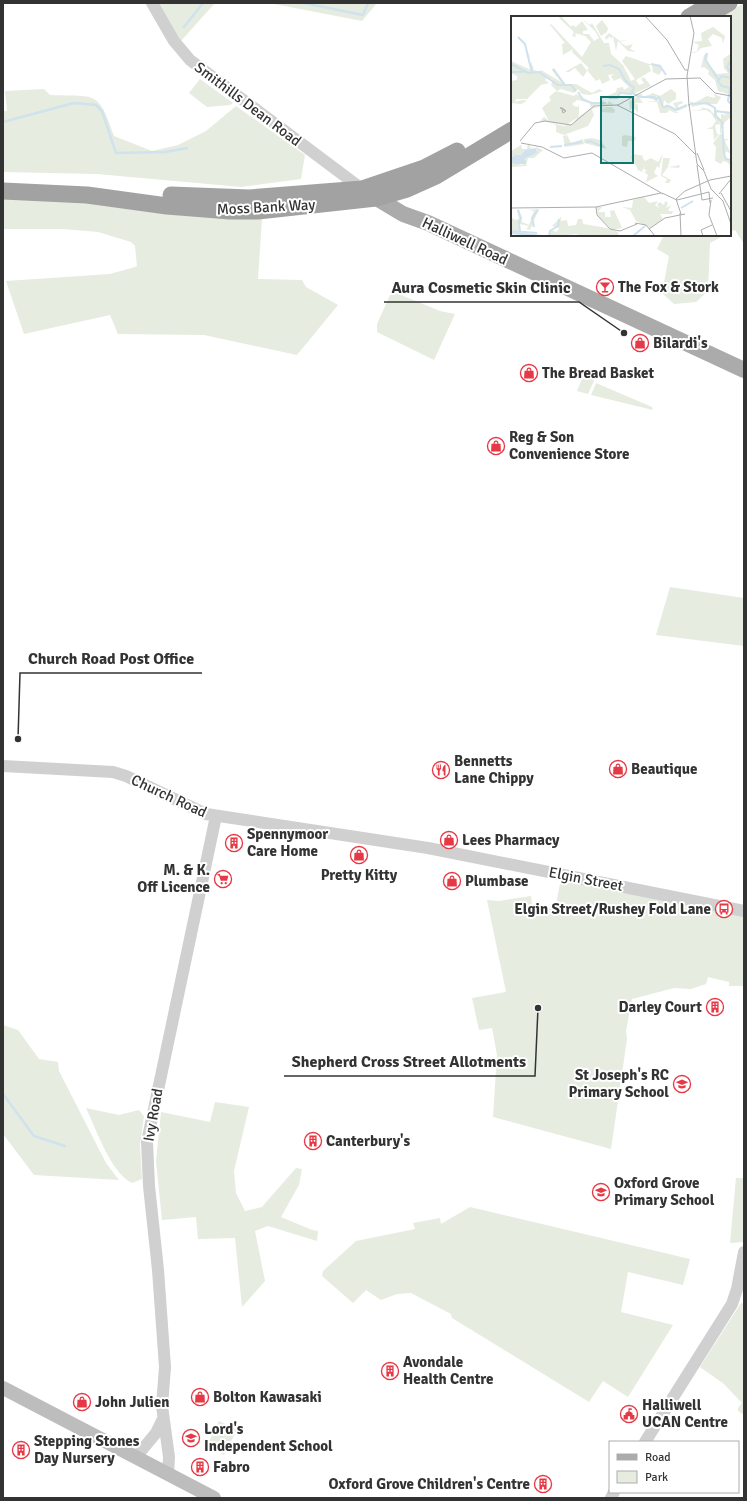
<svg xmlns="http://www.w3.org/2000/svg" width="747" height="1501" font-family="Signika,sans-serif">
  <rect width="100%" height="100%" fill="#fff"/>
  <path fill="#e6ecdf" d="M157 3H215L181 41Z
    M269 3H377L362 21Z
    M744 3V244L735 230 730 232V17H720Z
    M200 79 233 103 230 105 207 107 189 93Z
    M44 89 50 95C96 97 98 89 114 136L152 151 178 145 206 131 236 106 305 155 301 179 241 187 97 174 3 172V111H7L5 91Z
    M3 197 63 198 262 219 258 279 302 280 306 287 338 305 297 355 204 335 118 334 110 315 24 334 6 281 110 274 135 267 137 266 135 246 131 242 98 232 62 229H3Z
    M664 235H725L710 243 708 291 696 302 674 304 662 293 669 256 657 249Z
    M391 293H396L440 311 455 314 434 360 377 332V324Z
    M589 368 594 381 588 394 577 391 586 369Z
    M596 383 652 407 653 410 591 395Z
    M670 587 744 598V646L656 635Z
    M561 878 744 913V986H729V982L708 977 706 984 691 989 674 988 632 999 626 1031 627 1039 611 1149 493 1117 497 1055 492 1028 479 1030 472 998 506 992 487 900 499 901 531 896 532 904 555 910Z
    M3 1025 18 1030 39 1059 58 1062 59 1071 106 1163 119 1180 34 1175 3 1134Z
    M215 1102 249 1107 234 1171 236 1193 245 1211 262 1207 296 1168 302 1169 299 1185 281 1217 312 1230 318 1231 317 1241 268 1226 255 1231 265 1281 242 1307 235 1238 198 1239 196 1217 162 1220 156 1161 161 1112 210 1122Z
    M86 1108 119 1115 139 1110 144 1116 140 1145 142 1179 132 1183C111 1173 96 1129 86 1108Z
    M736 1178H744V1242L730 1243Z
    M470 1207 690 1259 683 1285 628 1272 621 1312 673 1325 628 1397 603 1381 589 1402 452 1318 451 1314 411 1293 397 1294 381 1300 366 1290 353 1303 322 1276 323 1271 356 1241 415 1229 413 1223 440 1218 441 1224Z
    M741 1303 744 1304V1415L738 1411V1408L742 1403 724 1384 700 1367Z
    M219 1421 237 1430 224 1455 207 1446Z"/>
  <g fill="none" stroke-linecap="round" stroke-linejoin="round">
    <path stroke="#cfe2ee" stroke-width="2.5" d="M304 3 363 15 368 3
      M184 27 203 3
      M3 122 74 103 96 105 102 111 116 153 165 152 187 148
      M3 1094 34 1136 65 1146"/>
    <path stroke="#d0d0d0" stroke-width="12" d="M152 3 174 41 190 60 362 189
      M3 766 113 772 126 776 206 814 428 848 744 911
      M645 1442 732 1304 737 1289 744 1252
      M136 1457 156 1433 163 1419
      M168 1474 169 1457 162 1406 165 1367 158 1270 149 1186 147 1142 216 816
      M611 1498 614 1492"/>
    <path stroke="#bdbdbd" stroke-width="14" d="M3 1388 214 1498"/>
    <path stroke="#ababab" stroke-width="16" d="M368 193 403 214 428 223 744 370"/>
    <path stroke="#a2a2a2" stroke-width="17" d="M689 17 713 3
      M705 17 729 3
      M3 191 87 195 167 206 230 211H258L376 198 407 189 436 176 512 130
      M171 195 249 198 362 189 424 168 457 151"/>
  </g>
  <defs>
    <g id="bar-ring" transform="scale(0.9)"><circle r="9.5" fill="#fff" stroke="#e63946" stroke-width="1.5"/><path d="M-6-5H6L.8 .8V4.5H3.5V6h-7V4.5H-.8V.8Z" fill="#e63946"/></g>
    <g id="shop-ring" transform="scale(0.9)"><circle r="9.5" fill="#fff" stroke="#e63946" stroke-width="1.5"/><path d="M-5-2.5h2.3a2.7 3.5 0 0 1 5.4 0H5L5.5 6h-11ZM-1.5-2.5h3a1.5 2.3 0 0 0-3 0Z" fill="#e63946"/></g>
    <g id="restaurant-ring" transform="scale(0.9)"><circle r="9.5" fill="#fff" stroke="#e63946" stroke-width="1.5"/><path d="M-5-6h1v4h1v-4h1v4h1v-4h1v5L-1.5 .5V6h-2V.5L-5-1ZM5-6V6H3V1.5H1.5Q1.5-4 5-6Z" fill="#e63946"/></g>
    <g id="building-ring" transform="scale(0.9)"><circle r="9.5" fill="#fff" stroke="#e63946" stroke-width="1.5"/><path d="M-4-6H4V6H1V3H-1V6H-4ZM-2.5-4.3h1.7v1.8h-1.7ZM.8-4.3h1.7v1.8H.8ZM-2.5-1h1.7V.8h-1.7ZM.8-1h1.7V.8H.8Z" fill="#e63946"/></g>
    <g id="supermarket-ring" transform="scale(0.9)"><circle r="9.5" fill="#fff" stroke="#e63946" stroke-width="1.5"/><path d="M-6-5.5h2.5l.6 2H6L4.5 2H-2.5L-4.4-4H-6ZM-1.5 3.2a1.3 1.3 0 1 0 .1 0ZM3 3.2a1.3 1.3 0 1 0 .1 0Z" fill="#e63946"/></g>
    <g id="bus-ring" transform="scale(0.9)"><circle r="9.5" fill="#fff" stroke="#e63946" stroke-width="1.5"/><path d="M-5-6H5V4H4V6H2V4H-2V6H-4V4H-5ZM-3.5-4V0h7V-4ZM-3.5 1.2v1.5H-2V1.2ZM2 1.2v1.5H3.5V1.2Z" fill="#e63946"/></g>
    <g id="school-ring" transform="scale(0.9)"><circle r="9.5" fill="#fff" stroke="#e63946" stroke-width="1.5"/><path d="M0-5L7-2L0 1L-7-2ZM-4 1L0 2.5L4 1V4Q0 6-4 4Z" fill="#e63946"/></g>
    <g id="civic-ring" transform="scale(0.9)"><circle r="9.5" fill="#fff" stroke="#e63946" stroke-width="1.5"/><path d="M-.6-6.5H3V-4.5H.6V-3L4-1V1h2V6H-6V1h2V-1L-.6-3ZM-1.2 2.5V6h2.4V2.5Z" fill="#e63946"/></g>
  </defs>
  <g fill-rule="evenodd">
    <use href="#bar-ring" x="605" y="287"/>
    <use href="#shop-ring" x="640" y="343"/>
    <use href="#shop-ring" x="529" y="373"/>
    <use href="#shop-ring" x="496" y="446"/>
    <use href="#shop-ring" x="618" y="769"/>
    <use href="#restaurant-ring" x="441" y="770"/>
    <use href="#shop-ring" x="449" y="840"/>
    <use href="#building-ring" x="234" y="843"/>
    <use href="#shop-ring" x="359" y="855"/>
    <use href="#supermarket-ring" x="223" y="879"/>
    <use href="#shop-ring" x="452" y="881"/>
    <use href="#bus-ring" x="724" y="909"/>
    <use href="#building-ring" x="715" y="1007"/>
    <use href="#school-ring" x="682" y="1084"/>
    <use href="#building-ring" x="313" y="1141"/>
    <use href="#school-ring" x="601" y="1192"/>
    <use href="#building-ring" x="390" y="1371"/>
    <use href="#shop-ring" x="200" y="1397"/>
    <use href="#shop-ring" x="82" y="1402"/>
    <use href="#civic-ring" x="629" y="1414"/>
    <use href="#school-ring" x="191" y="1438"/>
    <use href="#building-ring" x="21" y="1450"/>
    <use href="#building-ring" x="200" y="1467"/>
    <use href="#building-ring" x="543" y="1484"/>
  </g>
  <g text-anchor="middle" dominant-baseline="central" stroke-width="4" stroke-linejoin="round" paint-order="stroke">
    <g font-size="15" fill="#333" stroke="#fff">
      <text transform="translate(248 104) rotate(37)">Smithills Dean Road</text>
      <text transform="translate(266 207) rotate(-3)">Moss Bank Way</text>
      <text transform="translate(465 241) rotate(25)">Halliwell Road</text>
      <text transform="translate(169 796) rotate(25)">Church Road</text>
      <text transform="translate(586 879) rotate(11)">Elgin Street</text>
      <text transform="translate(153 1115) rotate(-80)">Ivy Road</text>
    </g>
    <g font-size="15" font-weight="bold" fill="#333" stroke="#fff" text-anchor="start">
      <text x="618" y="287">The Fox &amp; Stork</text>
      <text x="653" y="343">Bilardi's</text>
      <text x="542" y="373">The Bread Basket</text>
      <text x="509" y="437">Reg &amp; Son<tspan x="509" dy="17">Convenience Store</tspan></text>
      <text x="454" y="761">Bennetts<tspan x="454" dy="17">Lane Chippy</tspan></text>
      <text x="631" y="769">Beautique</text>
      <text x="247" y="834">Spennymoor<tspan x="247" dy="17">Care Home</tspan></text>
      <text x="462" y="840">Lees Pharmacy</text>
      <text x="210" y="870" text-anchor="end">M. &amp; K.<tspan x="210" dy="17">Off Licence</tspan></text>
      <text x="359" y="875" text-anchor="middle">Pretty Kitty</text>
      <text x="465" y="881">Plumbase</text>
      <text x="711" y="909" text-anchor="end">Elgin Street/Rushey Fold Lane</text>
      <text x="702" y="1007" text-anchor="end">Darley Court</text>
      <text x="669" y="1075" text-anchor="end">St Joseph's RC<tspan x="669" dy="17">Primary School</tspan></text>
      <text x="326" y="1141">Canterbury's</text>
      <text x="614" y="1183">Oxford Grove<tspan x="614" dy="17">Primary School</tspan></text>
      <text x="403" y="1362">Avondale<tspan x="403" dy="17">Health Centre</tspan></text>
      <text x="213" y="1397">Bolton Kawasaki</text>
      <text x="95" y="1402">John Julien</text>
      <text x="642" y="1405">Halliwell<tspan x="642" dy="17">UCAN Centre</tspan></text>
      <text x="204" y="1429">Lord's<tspan x="204" dy="17">Independent School</tspan></text>
      <text x="34" y="1441">Stepping Stones<tspan x="34" dy="17">Day Nursery</tspan></text>
      <text x="213" y="1467">Fabro</text>
      <text x="530" y="1484" text-anchor="end">Oxford Grove Children's Centre</text>
    </g>
  </g>
  <g transform="translate(511 16)">
    <rect width="220" height="220" fill="#fff"/>
    <path d="M50 0 60 11 61 9 65 11 71 5 77 14 72 15V18H78L83 25 88 22 84 15 71 3 79 9 81 7 93 27H98L100 38 112 49 120 65 124 63 111 45 115 40 138 48 150 49 151 54 148 59 142 56 141 49H138L140 55 125 64 128 69 131 68 133 67 130 63 133 61 140 70 120 79 109 77 105 82 98 83 96 80 105 76 106 72 112 71 113 74 118 71 109 62 103 65 100 60 103 58 97 59 99 64 91 68 89 63 85 65 76 54 78 52 61 36 62 33 52 39 51 28 54 27 39 9 40 8 71 41 80 26 74 20 64 17 65 21 61 20 63 16 48 2ZM91 4 97 12 96 16 90 20 85 10ZM202 11 214 20 212 28 211 22 202 18 197 23 201 30 190 32 187 35 183 37H180L186 35 188 29 182 26 191 25 190 17ZM98 17 109 25 116 24 109 26 115 30 122 28 119 33 125 36 117 35 107 25 105 35 102 20 100 23 99 20 95 24 94 21ZM6 21 14 27 23 54 28 56 30 54 50 66 41 54 43 52 54 68H65L81 77 88 73 92 75 79 79 71 78 67 73 63 77 50 73 46 75 40 69 42 64 36 61 34 64 38 67 30 69 16 83H5L4 86 12 84 16 85 10 88 0 87V65L6 64V60L0 57V45L20 54V45L13 28ZM197 37 196 46 206 58 217 57 213 52 212 43 219 38 220 79 207 75 204 64 197 58 198 55 193 51 190 52 193 39ZM70 47 76 55 72 61 64 52 58 56H54ZM160 73 165 77V83L157 88 153 84 152 91 156 88 165 93 162 87 171 85 172 87 167 89 168 92 175 89 176 91 164 96 169 97H164L158 94 156 97H149L146 86H134L147 85 148 82 145 84 127 80 132 87H124L127 89V97L122 91 119 94 118 86 130 77 132 81 142 77 149 80ZM45 75 63 80 65 78 82 87 92 85 96 88 98 85 103 89H85L80 91 78 86 66 84 61 88 65 91 68 90V99L62 108 55 109 29 105 33 101 38 105 31 92 40 84 38 81ZM203 78 210 81 206 88H199L204 92 193 88 181 91 179 85 183 87 196 80 204 82ZM82 91H101L104 94 103 97 91 96 90 93 96 92 87 91 81 93 83 99 77 110 53 119 45 116V109L39 107 54 110ZM189 91 198 93 203 98V94H209L206 95V100L210 104V98L216 99 210 95 220 96V101L214 106 212 111H215L210 112V117H209V107L208 104 209 108 204 109 206 118H208L203 124 202 113H195L201 111 205 105 200 97 195 94 180 95 192 93ZM209 118H212L213 123H218L214 125 220 138 215 135 214 139 216 143H220V150L216 146 212 145 210 148 204 145 205 131 202 127ZM56 119 60 127 72 123 73 128 54 131 52 120ZM114 119 125 121 124 125H117L116 131 111 130V120ZM81 122 89 124 96 133 73 127V123ZM17 127 20 132 25 131 32 134 23 142H17L15 150 0 151V135L10 129 11 133H16ZM25 131 26 137 13 143 14 148 9 149 5 138 10 139 13 135ZM123 138 133 140 131 141 134 145 140 142 147 146 152 138 148 152 146 150 143 157 147 160 135 166 137 159 133 156 136 155 133 153 134 149 131 156 127 154 120 141ZM152 142H159L157 151 169 149 168 152 157 151 151 159 160 164 163 160 158 167H154L156 163 150 160ZM133 181 138 187 147 185 144 189 148 192 146 188 149 186 153 189 154 185 157 187 155 192 160 189 157 195H162L161 198H149L152 203 139 212 125 205 119 194 111 191 121 192 122 184ZM86 191H91L87 196H94V201H100L99 195 103 194 111 212 101 214 87 200ZM8 193 11 206 18 209 23 195 18 194 28 193 19 214 15 213 18 210 9 208 8 215 0 216V201L4 204 8 203 6 194ZM50 201V205L56 204 57 210 65 209 67 203H71L72 208 96 212 107 216 108 220H64L67 218 38 220 39 213 45 216 47 214 48 212 41 210Z" fill="#e6ecdf" fill-rule="evenodd"/>
    <path d="M25 132 26 137 13 143 15 145 14 148H3L1 146V141L5 140 2 138 10 139 14 134Z" fill="#cfe2ee"/>
    <path fill="none" stroke="#cfe2ee" stroke-width="2" d="M7 21 14 28 21 57M196 37 194 43 207 63M220 44 216 51 220 57M0 48 17 57 28 56 47 69H60L65 75M140 48 149 50 155 59M92 50 99 49 108 53 114 64 123 72 120 78 109 77 106 82H98M42 53 54 69M0 56H13M220 62 211 60 207 65 211 70 219 72 217 85 220 88M67 76 72 84 81 87H95M121 77 129 81H143L145 84 148 81 152 91 158 90 165 94 176 89M179 88 196 87 204 92V99L211 106 213 138 215 143 220 144M204 95 220 97M75 126 79 125 93 131M53 129 71 126M39 131 51 130M170 192 182 185M7 194 10 202 8 207 9 215M23 211 21 202 27 194M0 215 26 217M0 217 31 220M38 220 39 215 47 210 48 203M122 220 134 210"/>
    <path fill="none" stroke="#adadad" stroke-width="1" d="M134 0 156 24 174 54H177M178 88 186 148 193 155 200 173 212 185 220 208M106 89 164 118 185 139M178 90 176 60 183 17 179 0M49 92H51L54 94 55 95 52 97 51 94H54ZM9 125 24 107 34 105 60 109 83 90 107 89 155 63 189 62 204 77 220 80M10 127 31 131 53 142 81 137 152 178M186 137 193 154M186 149 191 184 202 182M151 177 166 184 198 176 199 187M210 177 220 195M208 178 220 163M165 183 174 175 199 164 220 160M165 183 170 198M200 184 198 199 206 220M85 191 86 199 99 213 109 215 126 208M0 192 85 191 150 177M169 197 170 220M124 207 135 209 144 220M138 213 154 202 174 198M192 220 190 214 201 209"/>
    <path fill="#0f766e" fill-opacity="0.15" stroke="#0f766e" stroke-width="2" d="M90 81H122V147H90Z"/>
    <rect width="220" height="220" fill="none" stroke="#333" stroke-width="2"/>
  </g>
  <path fill="none" stroke="#333" stroke-width="1.5" d="M624 333L579 302H384M18 739L20 673H202M538 1008L535 1076H284"/>
  <g fill="#333" stroke="#fff" stroke-width="1.5">
    <circle cx="624" cy="333" r="4"/>
    <circle cx="18" cy="739" r="4"/>
    <circle cx="538" cy="1008" r="4"/>
  </g>
  <g font-size="16" text-anchor="middle" font-weight="bold" fill="#333" stroke="#fff" stroke-width="4" stroke-linejoin="round" paint-order="stroke">
    <text x="481" y="293">Aura Cosmetic Skin Clinic</text>
    <text x="111" y="664">Church Road Post Office</text>
    <text x="409" y="1067">Shepherd Cross Street Allotments</text>
  </g>
  <rect width="747" height="1501" fill="none" stroke="#333333" stroke-width="8"/>
  <rect x="609" y="1441" width="130" height="52" fill="#ffffff" stroke="#adadad"/>
  <rect x="617" y="1454" width="20" height="6" fill="#ababab" stroke="#adadad"/>
  <text x="645" y="1461" font-size="12" fill="#333333">Road</text>
  <rect x="617" y="1471" width="20" height="12" fill="#e6ecdf" stroke="#adadad"/>
  <text x="645" y="1481" font-size="12" fill="#333333">Park</text>
</svg>
